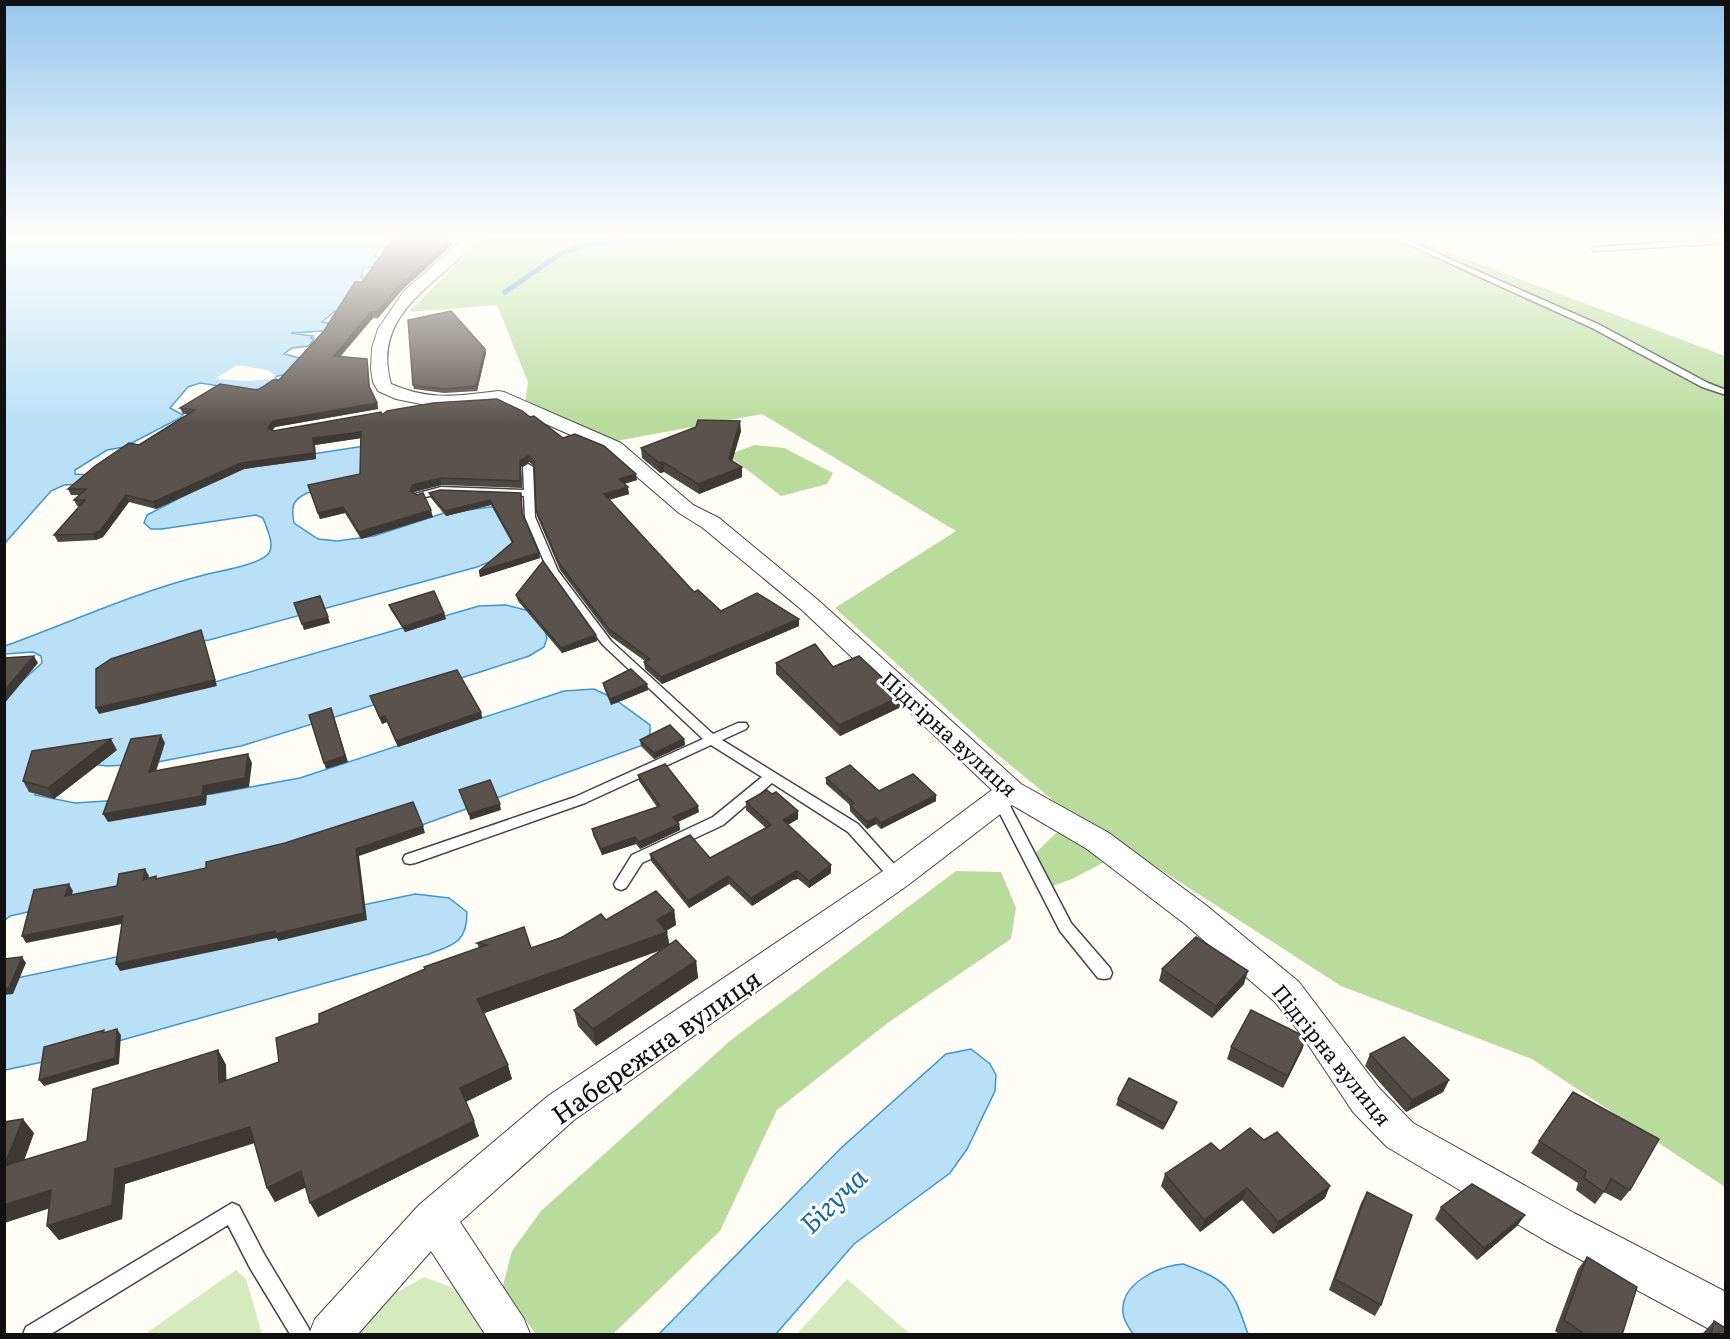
<svg xmlns="http://www.w3.org/2000/svg" width="1730" height="1339" font-family="Literata,serif">
  <rect width="100%" height="100%" fill="#fffdf5"/>
  <path fill="#d5ebbd" d="M236 1270 246 1279 262 1334H145Z
    M424 1277 467 1293 500 1334H353L394 1294Z
    M847 1279 910 1334H797Z"/>
  <path fill="#b9dc9c" d="M484 237H1408L1725 356V1187L1532 1059 1341 986 1054 801 992 750 835 608 956 531 762 414 611 442 525 402 528 382 497 305 409 312Z
    M754 445 784 448 833 473 827 484 781 496 728 455Z
    M1074 816 1122 853 1072 879 1045 889 1031 857Z
    M956 871 1001 872 1016 908 1011 939 889 1022 777 1110 720 1231 613 1334H536L502 1289 512 1251 541 1211 731 1040Z"/>
  <path fill="#b9e0f7" stroke="#3f96cf" stroke-width="1.5" d="M5 237H423L446 240 439 246 379 248 374 257 413 256 398 265 363 268 361 277 374 279 349 310 335 311 322 322 337 325 340 330 291 333 313 336 311 338 314 339 309 346 292 348 284 354 299 358 286 374 274 377 280 381 252 391 200 383 188 387 170 408 183 415 180 418 124 447 107 450 75 470V474L90 475 83 484 64 485 51 491 5 543Z
    M437 435 462 455 307 493C292 500 291 507 294 523L318 539 337 541 374 536 444 513 498 506 513 541 508 554 477 567 209 640 159 649 135 705 479 606 506 605 529 611 544 626 547 638 544 647 529 656 477 673 241 746 147 764 107 766 84 763 38 787 35 795 75 803 212 794 300 778 564 691 594 689 613 698 650 725V734L643 745 300 869 41 909 10 916 5 920V696L42 663 41 656 33 652 5 654V646C71 622 136 592 204 575 219 571 260 565 269 553 275 544 266 527 263 518L256 515 162 529H151L144 523 147 515C186 495 224 472 266 461Z
    M415 894 449 898 467 912C467 942 455 944 429 954L47 1061 5 1070V976L17 978Z
    M971 1049 990 1064 996 1075 995 1091 967 1149 950 1173 854 1244 776 1334H659L841 1148 946 1054Z
    M1183 1264C1229 1281 1232 1287 1248 1334H1133C1130 1329 1123 1320 1123 1313 1120 1283 1159 1266 1183 1264Z"/>
  <path fill="#fffdf5" d="M237 365 267 370 276 376 273 379 249 381 215 379Z"/>
  <g fill="none" stroke-linecap="round" stroke-linejoin="round">
    <path stroke="#3f96cf" stroke-width="5" d="M505 292 563 252 593 243 708 237"/>
    <g stroke="#444" stroke-width="3">
      <path id="service" d="M1392 237H1400L1598 324 1708 383 1726 390V395L1702 387 1592 328Z
        M1726 239V243L1595 251 1592 249 1595 247Z
        M528 464 533 467 535 517 558 571 611 641 713 734 738 723H746L748 726 746 729 722 740 858 824 902 873 904 877 902 881 897 882 892 881 848 832 772 783 723 825 642 863 626 888 621 890 616 888 614 884 632 855 713 817 762 777 711 745 585 803 415 863 410 864 405 863 403 859 405 855 575 797 703 739 603 645 549 573 525 517 524 496 441 493 418 499 413 496 415 494 441 487 524 490 523 467Z
        M1000 795 1005 797 1007 800 1071 923 1110 968 1112 973 1110 978 1104 979 1098 978 1060 931 993 800 995 797Z
        M232 1203 239 1206 264 1254 308 1327 311 1334H290L250 1268 228 1225 51 1334H23L26 1327Z"/>
    </g>
    <g stroke="#444" stroke-width="2">
      <path id="minor" d="M465 237H480C444 283 370 309 391 384 431 401 456 396 498 391L504 392 621 443 693 505 719 518 818 600 1021 784 1109 833 1207 906 1299 982 1379 1088 1413 1123 1574 1213 1726 1292V1334L1711 1330 1546 1241 1387 1147 1353 1112 1301 1034 1275 1002 1185 924 1087 849 1012 805 908 885 574 1120 460 1222 524 1319 530 1334H485L431 1251 358 1334H309L315 1319 419 1205 548 1096 886 869 992 790 802 610 703 528 679 513 607 451 496 402 441 408 396 399 378 391 373 382 371 369 372 348 378 329 404 291Z"/>
    </g>
    <use href="#service" fill="#fff" fill-rule="evenodd"/>
    <use href="#minor" fill="#fff" fill-rule="evenodd"/>
  </g>
  <path fill="#4d4742" d="M394 237H447L444 240H451L452 245 403 289 378 318H373L340 357 368 365 370 389 377 403 378 409 275 427 272 430 273 431 382 415 530 417 563 438 637 480 624 484 629 494 609 500 694 592 721 611 799 626 662 684 645 669 644 662 645 661 610 636 560 570 537 516 536 510 534 466 529 462 521 467 522 488 441 485 414 492V493L433 517 361 539 345 513 320 519 308 485 360 474 361 438 315 445 316 459 244 469 156 509 129 502 103 537 96 540 58 542 54 535 80 506H77L74 500 79 495H71L68 489 188 414H183L180 408 258 390 279 380 324 331 362 282Z
    M485 349 486 353 477 391 444 393 414 389 413 385Z
    M741 431 732 461 742 467V477L699 494 664 472 660 473 642 458 641 448Z
    M429 493H521L523 515 539 553 540 558 480 577 479 571 512 543 491 505 446 516 431 498Z
    M516 595 596 635 597 641 562 653 518 601Z
    M389 605 444 613 446 619 405 632 391 610Z
    M776 663 833 667 902 696 901 707 840 736 776 674Z
    M603 683 647 684 648 690 611 705 604 688Z
    M370 696 481 712 482 718 398 747 387 722 382 724Z
    M684 739 685 745 654 759 641 746 640 740Z
    M117 750 54 799 29 792 23 781Z
    M638 775 699 812 677 822 679 824 680 830 640 849 636 844 602 855 593 835 592 829 657 807 639 781Z
    M826 778 879 791 936 801 881 829 876 824 867 829 850 811V805L826 784Z
    M772 794 798 819 788 825 831 865V873L809 888 798 879 793 880 752 906 729 884 689 908 651 861 650 854 710 858 766 828 746 810V802Z
    M674 910 676 925 666 931 669 945 696 961 698 978 596 1046 578 1026 574 1010 663 949 484 1013 512 1079 466 1102 479 1136 318 1217 306 1187 275 1202 267 1188 255 1143 125 1184 122 1219 59 1240 47 1226 49 1208 4 1223V1122L34 1133 24 1161 87 1141 218 1050 226 1065V1080L279 1062 319 1023 479 948 477 943 531 948 606 920Z
    M1162 969 1244 984 1212 1018 1159 981Z
    M1306 1037 1302 1050 1283 1088 1227 1059 1231 1047Z
    M1370 1054 1449 1080 1443 1092 1406 1112 1365 1066Z
    M1573 1092 1630 1190 1621 1201 1604 1192 1595 1204 1576 1190 1578 1183 1531 1153Z
    M1118 1099 1175 1108 1163 1130 1116 1105Z
    M1220 1151 1325 1198 1273 1234 1242 1200 1200 1232 1161 1186 1165 1174Z
    M1367 1192 1381 1305 1375 1316 1329 1290 1361 1203Z
    M1441 1207 1525 1215 1517 1226 1477 1260 1435 1219Z
    M1587 1257 1622 1335H1560L1555 1331 1578 1269Z
    M1714 1321 1725 1335H1703V1333Z"/>
  <path fill="#3f3936" d="M451 240 452 245 403 289 378 318 377 312 401 284Z
    M371 312 373 318 335 362 334 356Z
    M485 349 486 353 477 391 476 386Z
    M377 403 378 409 275 427 270 434 268 428 273 421Z
    M740 421 741 431 730 469 729 459Z
    M361 432 362 438 315 445 316 459 244 469 156 509 153 502 241 463 313 438Z
    M528 456 529 462 521 467 522 488 520 481V461Z
    M663 462 664 472 660 473 659 463Z
    M742 467V477L699 494 698 484Z
    M636 474 637 480 620 485 619 479Z
    M440 478 441 485 414 492 412 498 410 491 413 485Z
    M628 487 629 494 605 501 604 494Z
    M126 495 129 502 103 537 96 540 93 534Z
    M490 500 491 505 446 516 445 511Z
    M343 507 345 513 320 519 318 513Z
    M431 510 433 517 361 539 359 532Z
    M539 553 540 558 480 577 479 571Z
    M444 613 446 619 405 632 403 627Z
    M328 617 330 623 304 630 302 624Z
    M799 619V626L662 684 661 677Z
    M201 630 217 686 99 714 96 708Z
    M596 635 597 641 562 653 561 648Z
    M34 656 38 663 4 704V691Z
    M647 684 648 690 611 705 610 699Z
    M902 696 901 707 840 736 839 725Z
    M481 712 482 718 398 747 396 741Z
    M333 714 348 762 326 769 324 763Z
    M385 716 387 722 382 724 380 718Z
    M161 735 165 743 153 781 149 772Z
    M111 739 117 750 54 799 48 788Z
    M684 739 685 745 654 759V753Z
    M248 754 252 763 249 787 207 795 206 805 108 822 103 814 203 786Z
    M936 795V801L881 829V823Z
    M500 804 501 810 470 820 469 814Z
    M698 806 699 812 674 824 673 817Z
    M798 811V819L783 827V820Z
    M876 818V824L867 829V822Z
    M679 824 680 830 640 849 639 842Z
    M423 826 425 833 359 856 367 920 278 941 277 938 120 971 116 964 356 849Z
    M635 837 636 844 602 855 601 849Z
    M831 865V873L809 888V881Z
    M145 869 149 876 147 887 143 880Z
    M797 871 798 879 793 880 752 906 751 898 793 873Z
    M728 876 729 884 689 908 688 901Z
    M69 884 73 891 69 903 65 896Z
    M674 910 676 925 659 935 667 932 670 947 482 1014 477 999 657 920Z
    M123 916 127 923 26 943 22 936Z
    M22 957 26 963 13 994 4 995V989Z
    M696 961 698 978 596 1046 593 1029Z
    M1248 971 1244 984 1212 1018 1216 1006Z
    M117 1029 121 1035 119 1064 44 1086 39 1080Z
    M1306 1037 1302 1050 1283 1088 1288 1076Z
    M218 1050 226 1065 227 1098 219 1083Z
    M508 1065 512 1079 465 1102 460 1088Z
    M1449 1080 1443 1092 1406 1112 1412 1100Z
    M1177 1102 1175 1108 1163 1130 1165 1124Z
    M23 1119 34 1133 16 1181 4 1167Z
    M474 1121 479 1136 318 1217 310 1203Z
    M250 1127 259 1141 125 1184 122 1219 59 1240 47 1226 115 1169Z
    M301 1171 309 1186 275 1202 267 1188Z
    M1330 1186 1325 1198 1273 1234 1278 1222Z
    M1247 1188 1242 1200 1200 1232 1204 1220Z
    M51 1190 63 1204 4 1223V1205Z
    M1525 1215 1517 1226 1477 1260 1484 1248Z"/>
  <path fill="#5a524d" stroke="#3f3936" stroke-width="1.5" d="M394 237H441L439 240H451L401 284 377 312H371L334 356 367 359 369 386 377 403 273 421 268 428 273 431 381 412 382 415 387 411 433 403 497 399 522 411 530 417 534 416 563 438 575 434 604 446 636 474 619 479 628 487 604 494 694 592 698 590 721 611 757 593 799 619 661 677 644 662 650 659 609 629 559 563 536 510 534 461 528 456 520 461V481L440 478 413 485 410 491 417 495 423 493 431 510 359 532 343 507 318 513 308 485 360 474 361 432 313 438 314 453 241 463 153 502 126 495 100 531 93 534 54 535 85 500H74L86 489H68L95 466 129 443 139 445 195 410 180 408 220 384 258 390 273 380H279L324 331 355 282H362Z
    M451 311 485 349 476 386 443 389 413 385 408 320Z
    M698 420 740 421 729 459 742 467 698 484 663 462 659 463 641 448 696 427Z
    M440 490 521 493 522 513 539 553 479 571 513 542 490 500 445 511 429 493Z
    M543 561 596 635 561 648 516 595Z
    M434 591 444 613 403 627 389 605Z
    M320 596 328 617 302 624 294 603Z
    M201 630 215 680 96 708V669L111 659Z
    M815 644 833 667 859 656 902 696 839 725 776 663Z
    M34 656 4 691V658Z
    M631 669 647 684 610 699 603 683Z
    M457 670 481 712 396 741 385 716 380 718 370 696Z
    M331 708 345 756 324 763 309 715Z
    M670 725 684 739 654 753 640 740Z
    M161 735 149 772 248 754 245 778 203 786 202 796 103 814 131 739Z
    M111 739 48 788 23 781 32 751Z
    M665 764 698 806 673 817 679 824 639 842 635 837 601 849 592 829 660 806 638 775Z
    M850 765 879 791 913 774 936 795 881 823 876 818 867 822 850 805 854 803 826 778Z
    M490 780 500 804 469 814 459 790Z
    M767 790 772 794 776 792 798 811 783 820 831 865 809 881 797 871 793 873 751 898 728 876 688 901 650 854 690 835 710 858 771 825 746 802Z
    M413 802 423 826 356 849 364 913 275 934V931L116 964 123 916 22 936 34 890 69 884 65 896 117 886 119 874 145 869 143 880 156 876V879L206 868V862L285 843Z
    M656 891 674 910 657 920 667 932 477 999 508 1065 460 1088 474 1121 310 1203 301 1171 267 1188 250 1127 115 1169 112 1205 47 1226 51 1190 4 1205V1166L87 1141 93 1089 218 1050 219 1083 279 1062 276 1038 319 1023V1014L425 969 424 967 487 945 477 943 524 927 531 948 561 938 601 914 606 920Z
    M1196 937 1248 971 1216 1006 1162 969Z
    M676 940 696 961 593 1029 574 1010Z
    M22 957 9 988 4 989V959Z
    M1251 1010 1306 1037 1288 1076 1231 1047Z
    M117 1029 115 1058 39 1080 44 1047 104 1030 103 1033Z
    M1404 1037 1449 1080 1412 1100 1370 1054Z
    M1129 1078 1177 1102 1165 1124 1118 1099Z
    M1573 1092 1659 1139 1630 1190 1611 1179 1604 1192 1584 1178 1586 1171 1539 1141Z
    M23 1119 4 1166V1122Z
    M1250 1128 1264 1140 1277 1132 1330 1186 1278 1222 1247 1188 1204 1220 1165 1174 1211 1143 1220 1151Z
    M1472 1184 1525 1215 1484 1248 1441 1207Z
    M1367 1192 1412 1215 1381 1305 1335 1279Z
    M1587 1257 1637 1287 1622 1335H1586L1564 1320Z
    M1714 1321 1725 1328V1335H1711Z"/>
  <linearGradient id="sky" x2="0" y2="1"><stop stop-color="#95c6ee"/><stop offset="0.56" stop-color="#fffefa"/><stop offset="1" stop-color="#fffefa" stop-opacity="0"/></linearGradient>
  <rect width="1730" height="424" fill="url(#sky)"/>
  <g text-anchor="middle" dominant-baseline="central" stroke-width="6" stroke-linejoin="round" paint-order="stroke">
    <g font-size="21" fill="#111" stroke="#fff">
      <text transform="translate(950 733) rotate(42)">Підгірна вулиця</text>
      <text transform="translate(1333 1054) rotate(51)">Підгірна вулиця</text>
    </g>
    <g font-size="26" fill="#111" stroke="#fff">
      <text transform="translate(655 1045) rotate(-35)">Набережна вулиця</text>
    </g>
    <g font-size="27" font-style="italic" fill="#1768a6" stroke="#fff">
      <text transform="translate(832 1199) rotate(-44)">Бігуча</text>
    </g>
  </g>
  <rect width="1730" height="1339" fill="none" stroke="#111111" stroke-width="12"/>
</svg>
